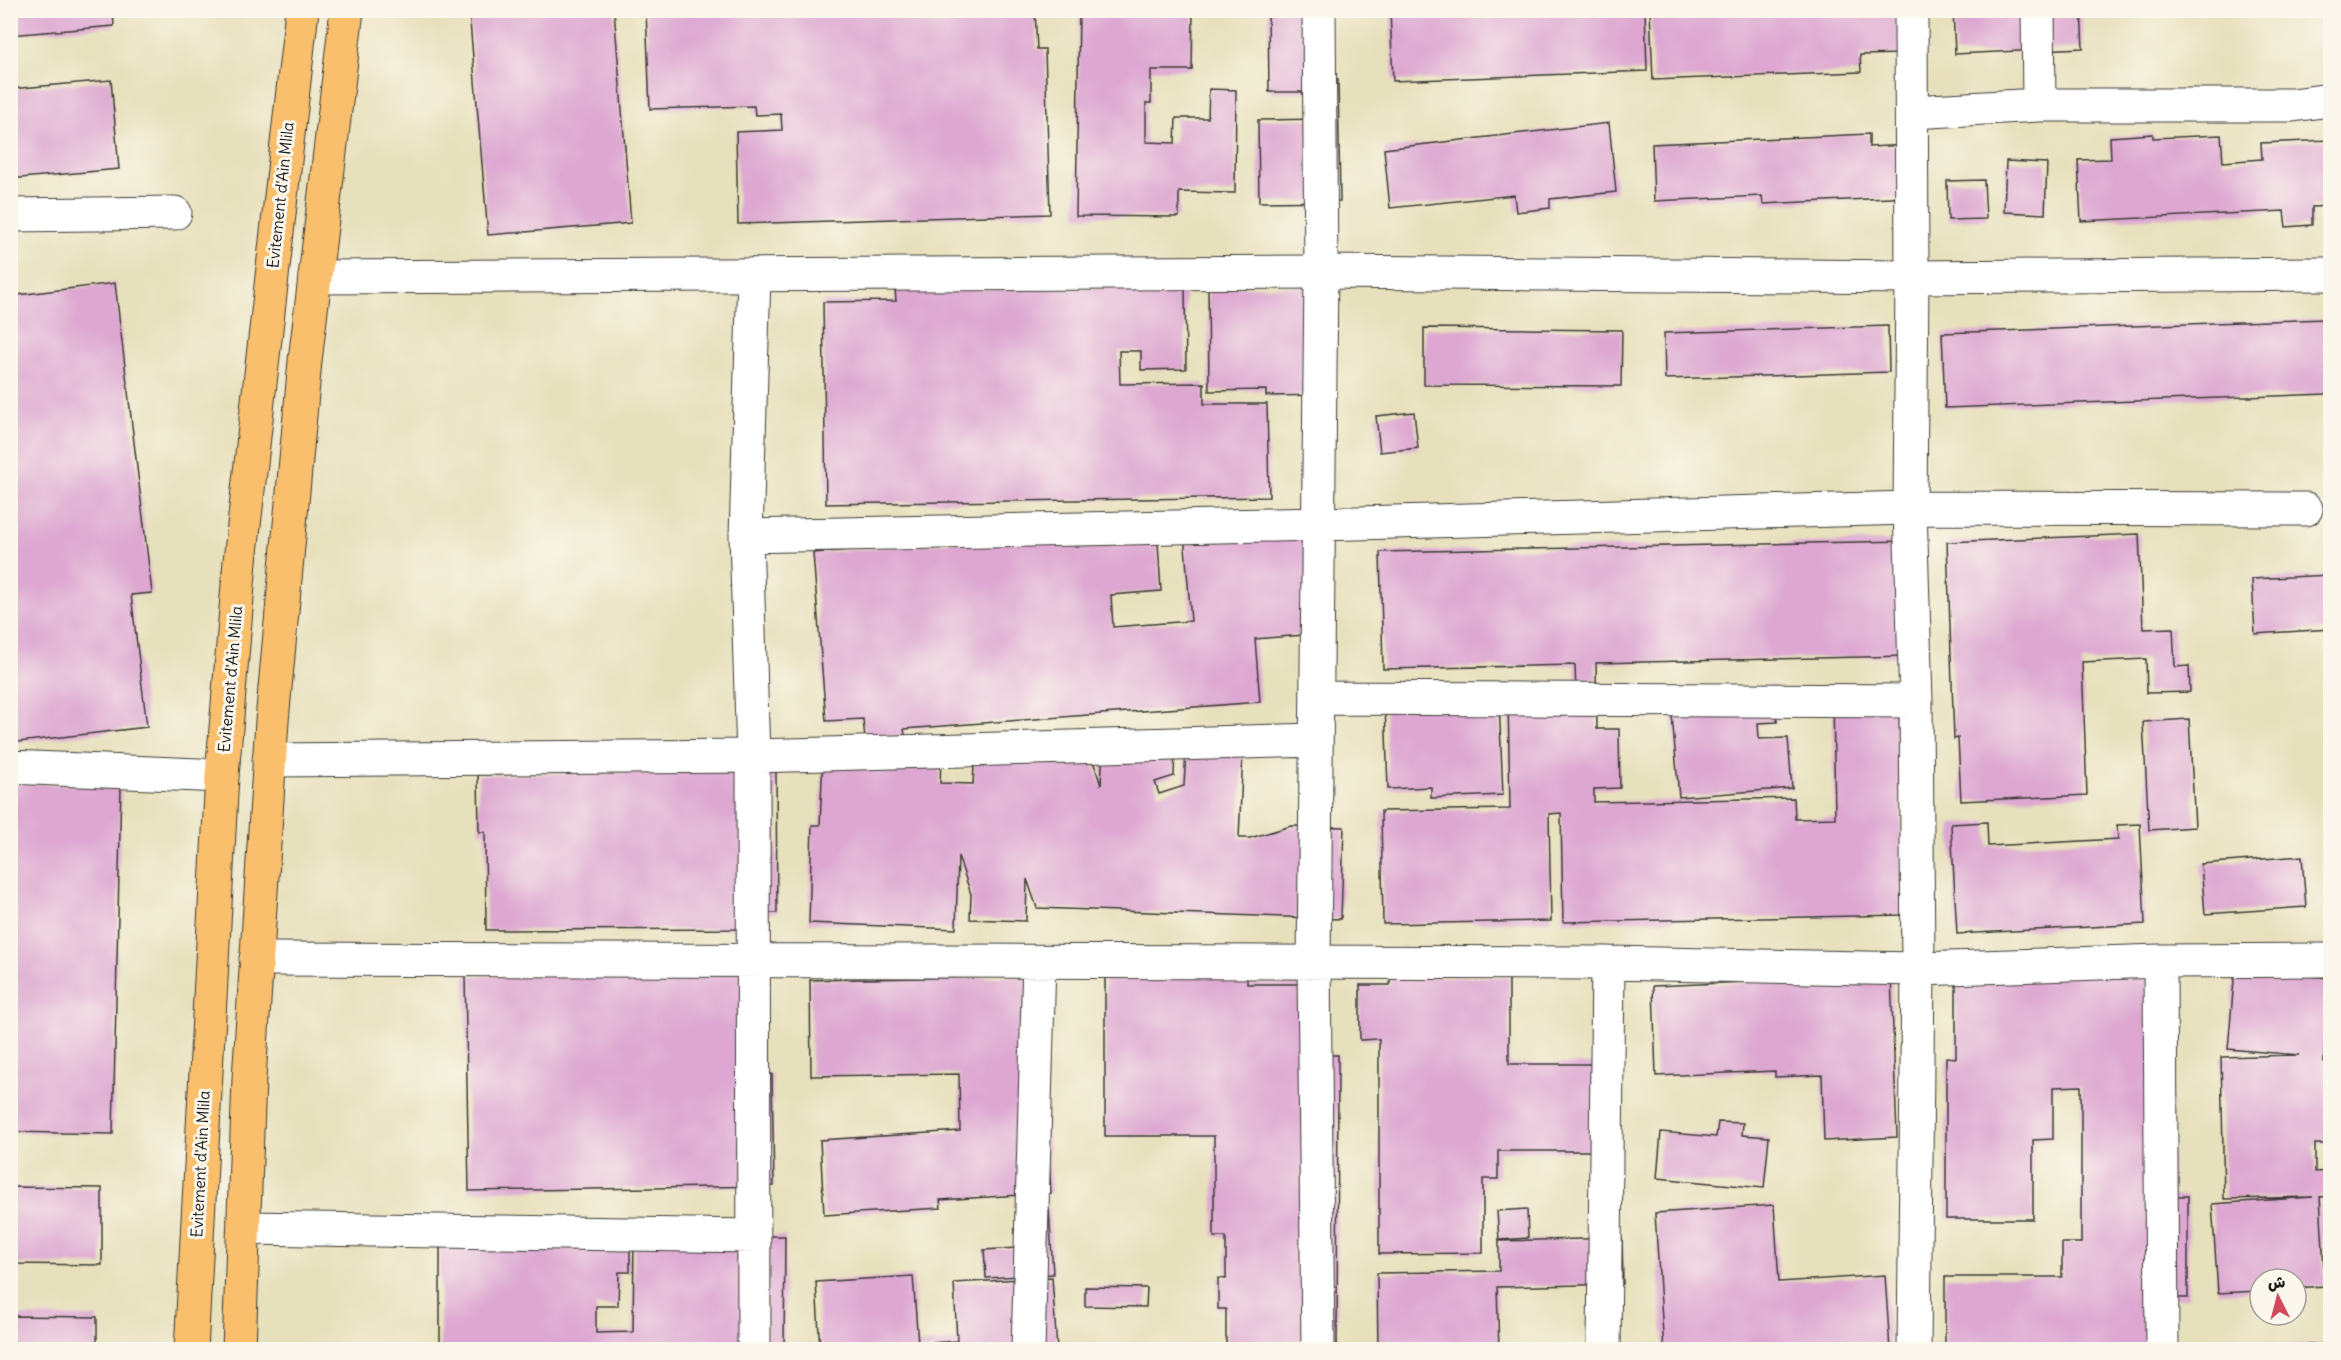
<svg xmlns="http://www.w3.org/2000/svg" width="2341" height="1360" font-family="Delius,'Playpen Sans Arabic',sans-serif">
  <rect width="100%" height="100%" fill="#fbf7ec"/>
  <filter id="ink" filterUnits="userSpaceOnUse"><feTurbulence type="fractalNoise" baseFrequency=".0167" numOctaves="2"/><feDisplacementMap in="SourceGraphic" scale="12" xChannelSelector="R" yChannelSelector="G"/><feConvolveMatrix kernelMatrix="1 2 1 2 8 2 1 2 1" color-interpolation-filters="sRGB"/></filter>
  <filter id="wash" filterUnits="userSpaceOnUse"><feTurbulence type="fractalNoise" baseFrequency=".008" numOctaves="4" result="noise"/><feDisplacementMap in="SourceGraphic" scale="24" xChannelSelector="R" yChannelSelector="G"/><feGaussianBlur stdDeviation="1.35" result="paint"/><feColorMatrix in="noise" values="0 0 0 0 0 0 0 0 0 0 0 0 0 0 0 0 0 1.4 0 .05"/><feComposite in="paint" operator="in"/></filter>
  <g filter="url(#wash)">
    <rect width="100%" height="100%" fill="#e7e0bc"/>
    <g id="blocks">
      <path fill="#dda7d1" d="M10 10H113L114 26 10 35Z
        M469 10H614L631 223 488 235Z
        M646 10H1035L1037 49H1045L1050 214 738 224 736 132 782 130 781 114 755 115 754 106 650 109Z
        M1079 10H1193L1192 70H1151V103H1146V142L1175 143 1176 118H1208L1209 89 1236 90 1235 193 1179 192V217L1076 216Z
        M1268 10H1322L1323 79H1338L1340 201 1259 202 1258 120 1319 119 1318 92H1269Z
        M1390 10H1645L1647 71 1393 81Z
        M1650 10H1900L1902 54 1860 55 1861 72 1653 80Z
        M1953 10H2081L2083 48 1955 54Z
        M111 80 119 169 10 179V89Z
        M1609 123 1616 192 1550 199V208L1516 212 1514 195 1390 208 1384 149Z
        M1869 134V147L1908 145 1911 197 1763 204 1762 196 1654 201 1652 144Z
        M2153 134V138L2221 135 2223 162 2262 159 2261 143 2330 140V206L2312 207V225L2286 227 2284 211 2081 221 2078 160 2111 159 2110 137Z
        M2006 161 2047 163 2045 214 2004 212Z
        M1984 180 1986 219 1948 220 1947 181Z
        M115 283 152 593 131 595 147 727 10 743V296Z
        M1185 286 1186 369 1141 370V351H1119L1120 384 1204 383V404H1267L1269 497 826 504 823 302 896 301 895 290Z
        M1331 286V395L1266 396V390L1209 391 1208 287Z
        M2325 319 2327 394 1945 408 1942 333Z
        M1888 326 1889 372 1665 379 1664 333Z
        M1424 328 1622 330 1621 386 1424 385Z
        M1414 412 1418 448 1380 452 1376 416Z
        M1313 524 1329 633 1255 639 1260 702 904 729 905 735 865 738 863 719 826 721 813 553 1157 526 1161 591 1111 595 1113 627 1191 621 1184 534Z
        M2139 534 2143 629 2173 628 2175 667 2189 666 2190 692 2147 693 2146 659 2082 662 2087 795 1961 801 1958 738 1954 739 1947 542Z
        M1906 541 1908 656 1596 663 1597 729H1619L1620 788 1594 789V802L1794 798 1795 819 1835 818 1833 700 1899 699 1903 915 1563 922 1561 813 1549 814 1551 921 1383 924 1381 811 1510 809 1508 697 1576 695 1575 665 1383 669 1380 552Z
        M2330 575V629L2255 634 2252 579Z
        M1774 685 1777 722 1758 723 1759 739 1788 738 1792 788 1679 797 1671 703Z
        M1499 700 1503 795 1431 798V787L1388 789 1385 705Z
        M2189 719 2195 827 2149 830 2143 722Z
        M975 745 1089 749 1101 785 1103 747 1175 750 1174 776 1155 782 1159 794 1184 786 1186 750 1243 752 1239 838H1250L1291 826 1344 827 1341 919 1037 908 1027 879 1026 921 970 919 971 894 958 856 956 929 809 923 812 825H820L823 756 941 760 940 783 973 784Z
        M776 769 777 913H762V929L486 930 485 832H479L478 775Z
        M10 783 121 785 113 1134 10 1132Z
        M1987 822 1988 846 2118 839 2117 825 2140 824 2145 924 1957 934 1951 824Z
        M2302 856 2306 907 2205 914 2201 864Z
        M2235 969 2330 978V1042H2325L2324 1055V1062H2330V1144H2315V1172L2330 1171V1196L2320 1197 2325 1286 2296 1288V1279H2260V1291L2218 1293 2212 1204 2313 1197 2224 1199 2221 1057 2299 1055 2228 1049Z
        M755 971 756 1074H772L774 1186 469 1191 465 976Z
        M1956 974H2171L2172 1196H2188V1298H2169L2170 1350H1945V1277H2062V1243H2081V1086L2053 1087V1139L2033 1140V1219H1946V1057L1956 1058Z
        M1045 976 1047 1125 1051 1193 940 1200 941 1208 824 1215 820 1140 960 1131 959 1074 811 1076 810 980Z
        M1105 976H1247V984H1315V1055H1338L1337 1350H1100V1347H1226V1309H1218V1278L1226 1279V1237H1214V1136H1105Z
        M1891 976 1897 1137 1824 1141 1822 1075 1775 1077V1071L1656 1076 1653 986Z
        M1390 977H1509V1064H1606V1151H1498V1179H1483V1253L1379 1254V1039L1360 1040V985H1390Z
        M1718 1122 1743 1123 1742 1135 1769 1137 1764 1188 1657 1178 1661 1132 1716 1137Z
        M10 1187 102 1188V1265L10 1264Z
        M1774 1205 1779 1282 1885 1275 1890 1350H1664L1655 1213Z
        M1049 1208 1053 1274 986 1278 984 1250 1031 1247 1028 1210Z
        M1527 1209 1528 1238 1499 1240 1497 1211Z
        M440 1232 630 1233V1272H619L618 1306H596V1333L633 1332 634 1236H785L784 1350H440Z
        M1622 1238 1623 1284 1497 1287 1499 1350H1378L1377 1273 1499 1271V1241Z
        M913 1276 918 1344 957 1341 954 1283 1052 1277 1057 1350H820L816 1282Z
        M1085 1287 1147 1288 1146 1307 1085 1306Z
        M10 1316 97 1317V1350H10Z
        M2328 1324H2330V1343H2329Z
        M2330 1344V1350H2229V1348Z"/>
    </g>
  </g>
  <g filter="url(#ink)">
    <use href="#blocks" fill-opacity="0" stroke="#3a3934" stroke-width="1.5"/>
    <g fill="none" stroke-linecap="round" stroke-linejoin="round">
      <g stroke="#3a3934" stroke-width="35">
        <path id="minor" d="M1911 10 1912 277 1910 508 1916 701 1918 969 1914 1350
          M2038 10 2039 105
          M1912 112 2039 105H2293L2330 100
          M10 215 175 213
          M754 275 746 536 753 756 754 1350
          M746 536 1319 524 1910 508 2306 509
          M1317 698 1916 701
          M269 760 753 756 1316 740
          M10 767 222 776
          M256 959 1608 963 1918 969 2160 961 2330 960
          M2160 961 2162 1350
          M244 1228 753 1236
          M1028 1350 1039 962
          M1318 1350 1314 964 1321 272 1319 10
          M1604 1350 1608 963"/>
      </g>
      <g stroke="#3a3934" stroke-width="35">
        <path id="tertiary" d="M315 277 1321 272 1912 277 2330 274"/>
      </g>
      <g stroke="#3a3934" stroke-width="35">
        <path id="trunk" d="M191 1350 222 776 240 561 302 10
          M239 1350 249 1079 272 721 305 361 347 10"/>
      </g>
      <use href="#minor" stroke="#fff" stroke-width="33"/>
      <use href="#tertiary" stroke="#fff" stroke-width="33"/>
      <use href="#trunk" stroke="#f9bf6d" stroke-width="33"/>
    </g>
  </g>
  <g text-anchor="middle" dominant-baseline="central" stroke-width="6" stroke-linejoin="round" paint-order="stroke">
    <g font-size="16" fill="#1c1c1c" stroke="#fbf7ec">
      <text transform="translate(280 195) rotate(-84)">Evitement d'Ain Mlila</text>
      <text transform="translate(230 679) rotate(-85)">Evitement d'Ain Mlila</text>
      <text transform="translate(200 1164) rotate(-87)">Evitement d'Ain Mlila</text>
    </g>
  </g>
  <rect width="2341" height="1360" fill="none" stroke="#fbf7ec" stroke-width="36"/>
  <g transform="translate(2278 1297) rotate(354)"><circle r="28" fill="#fbf7ec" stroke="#a29f99" stroke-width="1.5"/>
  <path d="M0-4.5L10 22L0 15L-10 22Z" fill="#d1495b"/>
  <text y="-9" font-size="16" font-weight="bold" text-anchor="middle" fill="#1c1c1c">ش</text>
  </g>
</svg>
